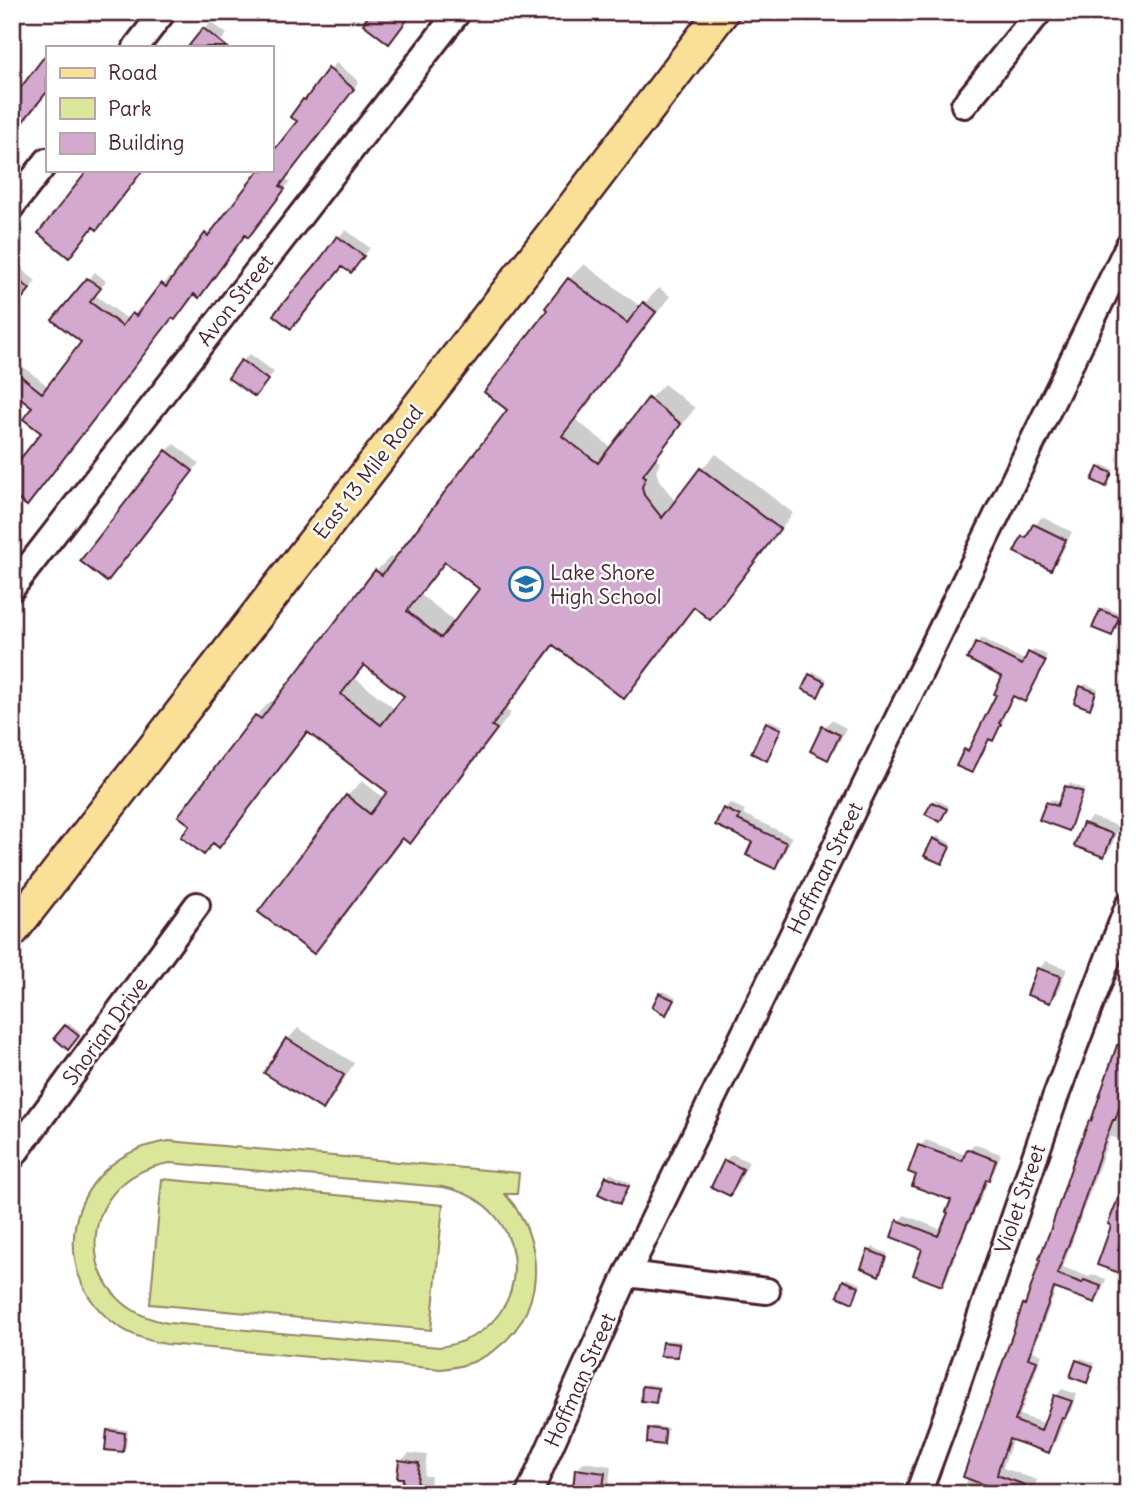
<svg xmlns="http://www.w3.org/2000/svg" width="1140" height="1506" font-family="Delius,sans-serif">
  <rect width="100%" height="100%" fill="#fff"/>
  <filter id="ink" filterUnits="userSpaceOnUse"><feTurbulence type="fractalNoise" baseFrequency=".0143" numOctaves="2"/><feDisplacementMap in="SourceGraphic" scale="14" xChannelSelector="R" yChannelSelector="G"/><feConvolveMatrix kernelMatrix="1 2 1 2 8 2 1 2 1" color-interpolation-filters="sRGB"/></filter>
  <g filter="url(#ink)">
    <path fill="#dae79a" stroke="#928362" stroke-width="2" fill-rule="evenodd" d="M169 1141 519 1173 517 1194H505C554 1248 543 1333 473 1362 463 1366 452 1368 441 1369L166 1344C41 1324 44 1159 169 1141ZM170 1163 442 1187C539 1204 538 1334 439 1347L168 1323C70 1306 72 1178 170 1163Z
      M162 1179 443 1205 431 1330 150 1304Z"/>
    <path fill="#0003" fill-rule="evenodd" d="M82 12H108L97 24Z
      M211 22 227 34 216 47H190Z
      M336 63 359 81 285 178 290 182 254 229 246 234 181 312 172 317 43 433 35 406 12 374 21 365 49 387 83 342 71 301 95 272 106 281 95 295 129 320 140 307 143 310 169 278 172 281 206 234 213 228 215 230 261 170H271L299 121 305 100Z
      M346 230 370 248 358 264 338 237Z
      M584 264 641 307 659 288 670 296 576 420 612 448 649 399 664 384 695 408 656 459 660 462 656 471 659 480 676 502 701 469 716 454 793 513 725 602 710 617 696 606 639 682 623 697 555 645 506 710 511 713 425 827 410 842 404 838 329 937 314 952 347 796 362 781 384 798 389 792 309 731 234 830 219 846 215 842 204 853 256 716 271 701 275 704 376 571 391 556 396 559 509 410 549 309 548 308 569 279ZM447 561 482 588 456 622 421 595ZM366 664 406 696 396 710 355 678Z
      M20 268 36 281 19 302 12 276Z
      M250 354 274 372 255 395 242 361Z
      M174 444 199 463 114 573 167 451Z
      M1103 465 1114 470 1106 485 1100 468Z
      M1042 517 1072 532 1058 561 1051 568 1024 537 1032 530 1035 525Z
      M1104 607 1121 614 1115 631 1111 634 1101 611Z
      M982 638 1026 661 1034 649 1047 655 1025 697 1014 695 1002 718 1004 720 997 734 992 739 990 738 976 767 972 771 965 750 970 746 972 747 998 694 1004 676 969 658 978 643Z
      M814 672 827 679 818 695 811 675Z
      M1085 684 1098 689 1093 704 1089 707 1082 687Z
      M770 720 783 726 769 755 767 723Z
      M831 720 846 728 835 750 827 758 824 728Z
      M1069 783 1085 789 1072 826 1069 829 1041 819 1048 803 1051 799 1060 803 1066 787Z
      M936 799 949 806 940 820 933 803Z
      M730 803 745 810 743 814 792 837 781 861 774 867 755 841 724 809Z
      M1092 817 1119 826 1111 848 1103 855 1084 824Z
      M938 836 952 844 941 862 934 839Z
      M1046 961 1067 969 1057 994 1050 1001 1039 969Z
      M663 991 676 997 666 1013 660 994Z
      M69 1023 81 1032 71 1044 66 1026Z
      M298 1028 354 1063 334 1096 323 1107 287 1040Z
      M1128 1028V1093L1120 1114 1128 1117V1143L1110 1136 1063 1267 1089 1277 1092 1274 1106 1279 1101 1294 1094 1301 1057 1287 1033 1351 1042 1355 1020 1415 1046 1424 1056 1396 1062 1389 1077 1394 1072 1410 1066 1416 1055 1444 1049 1451 1013 1438 1003 1468 1037 1480 1032 1494H1002L998 1492 997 1494H963L1025 1305 1090 1122 1094 1118 1119 1046 1122 1043Z
      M926 1140 966 1155 968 1150 974 1144 1001 1154 994 1172 990 1177 958 1249 947 1278 941 1284 924 1248 899 1221 905 1215 942 1230 953 1199 918 1174 910 1171 920 1146Z
      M732 1154 749 1162 737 1187 730 1194 725 1161Z
      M610 1173 631 1183 620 1202 600 1193 607 1177Z
      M1128 1178V1225L1120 1247 1128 1249V1272L1099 1264 1114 1224 1110 1223Z
      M873 1247 888 1254 881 1271 878 1274 863 1267 870 1251Z
      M847 1278 861 1284 856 1298 853 1301 844 1281Z
      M667 1340 681 1341 680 1352 677 1356 664 1343Z
      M1081 1358 1095 1363 1090 1378 1087 1381 1078 1361Z
      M647 1384 660 1386 659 1398 656 1401 644 1387Z
      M653 1426 668 1428 666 1440 663 1444 650 1429Z
      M112 1428 128 1430 126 1447 123 1450 109 1431Z
      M409 1453 427 1455 424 1476H431L429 1494H403L405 1477 401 1461Z
      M584 1462 611 1466 609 1485 602 1492 596 1491V1494H574L577 1470Z"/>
    <path fill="#d3a9cf" stroke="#4a1f2b" stroke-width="2" fill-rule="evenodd" d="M371 12H413L389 44 363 24Z
      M203 28 227 47H188Z
      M47 53V92L12 135V99Z
      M328 68 354 89 280 186 285 189 248 238 245 235 199 298 194 294 175 320 172 318 27 506 12 495V469L41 433 23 419 32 407 12 391V369L42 393 81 342 52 320 87 278 101 288 90 302 122 326 132 313 136 316 161 283 166 287 205 233 208 236 259 170H271V154L297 121 290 117 303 99 305 100Z
      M88 170H143L97 230 93 227 69 258 38 233Z
      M337 236 364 256 351 273 342 267 291 329 273 315 318 262Z
      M12 275 30 289 12 311Z
      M568 278 627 323 643 302 656 312 562 436 598 463 648 398 681 424 643 475 646 477 642 487 644 495 662 518 700 468 780 529 710 620 694 607 624 699 553 645 492 726 497 729 410 844 402 838 314 954 258 912 346 795 370 814 387 792 307 732 219 848 213 843 204 855 181 837 190 825 178 816 255 715 261 719 375 570 382 575 507 410 484 392 547 310 545 308ZM445 562 479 589 441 638 407 611ZM364 665 404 696 381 725 341 694Z
      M241 360 268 380 255 397 228 378Z
      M166 450 193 471 107 582 80 561Z
      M1098 467 1112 473 1106 487 1092 480Z
      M1033 524 1066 540 1051 570 1014 552 1022 536 1026 538Z
      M1100 610 1119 617 1112 636 1092 628Z
      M976 642 1022 665 1028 652 1046 661 1025 702 1013 696 999 723 1001 724 993 741 989 739 972 773 956 766 964 749 968 751 996 695 994 694 1002 677 967 659Z
      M809 674 825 682 818 697 802 689Z
      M1080 686 1096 692 1090 709 1074 703Z
      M766 722 781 729 767 761 751 753Z
      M822 726 840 735 828 760 810 751Z
      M1065 786 1083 792 1069 831 1039 820 1046 802 1057 806Z
      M932 802 947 809 940 822 925 814Z
      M723 808 740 816 738 820 787 843 775 869 746 855 752 842 715 825Z
      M1083 823 1113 834 1104 857 1074 846Z
      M933 838 950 847 942 864 924 856Z
      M1037 968 1061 976 1050 1003 1027 995Z
      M659 993 674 1000 666 1015 652 1007Z
      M65 1025 79 1036 68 1050 54 1038Z
      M286 1038 344 1075 323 1110 264 1073Z
      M1117 1045 1128 1049V1084L1115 1120H1113L1099 1156 1074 1231 1057 1274 1082 1283 1084 1280 1101 1286 1095 1303 1054 1288 1028 1358 1037 1361 1015 1421 1041 1431 1054 1395 1072 1401 1065 1418 1062 1417 1049 1453 1009 1439 999 1467 997 1475 1045 1492V1494H1008L963 1477 987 1407 1023 1304 1025 1305 1040 1260 1039 1259 1050 1231 1075 1156 1089 1121H1091Z
      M918 1145 962 1161 967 1149 996 1160 989 1180H986L969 1221H968L954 1255H953L942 1286 913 1275 922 1249 891 1237 897 1220 938 1236 948 1213 946 1212 951 1200 912 1186 916 1175 908 1172Z
      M724 1160 743 1169 730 1196 711 1187Z
      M606 1176 629 1186 620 1204 598 1194Z
      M1126 1178 1128 1179V1223L1118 1250 1128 1253V1276L1097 1265 1111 1226 1108 1224Z
      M868 1250 886 1257 879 1276 861 1268Z
      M843 1280 859 1287 853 1303 837 1296Z
      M662 1342 679 1344 678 1357 660 1356Z
      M1076 1360 1093 1366 1087 1383 1070 1377Z
      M642 1386 658 1388 656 1403 641 1401Z
      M648 1428 665 1430 664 1445 647 1443Z
      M107 1430 125 1433 123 1452 105 1450Z
      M399 1460 419 1463 416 1494H401L403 1478H397Z
      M575 1469 605 1473 602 1494 573 1490Z"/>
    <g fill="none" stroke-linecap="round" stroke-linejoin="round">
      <g stroke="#4a1f2b" stroke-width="30">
        <path id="minor" d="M136 47 163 12
          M964 105 1039 12
          M12 206 47 161
          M12 588 458 12
          M12 1157 197 905
          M627 1274 767 1291
          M529 1494 627 1274 1128 246
          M918 1494 943 1426 1055 1098 1128 906"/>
      </g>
      <g stroke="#4a1f2b" stroke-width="37">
        <path id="major" d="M12 931 568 214 722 12"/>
      </g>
      <use href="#minor" stroke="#fff" stroke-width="24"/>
      <use href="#major" stroke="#fadf96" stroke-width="32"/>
    </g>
  </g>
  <defs>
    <g id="school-ring" transform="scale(1.75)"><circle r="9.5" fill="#fff" stroke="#1f6fb2" stroke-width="1.5"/><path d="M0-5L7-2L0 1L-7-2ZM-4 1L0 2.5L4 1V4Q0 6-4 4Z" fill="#1f6fb2"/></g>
  </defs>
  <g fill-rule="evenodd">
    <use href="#school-ring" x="526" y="584"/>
  </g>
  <g text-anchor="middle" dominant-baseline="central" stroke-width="5" stroke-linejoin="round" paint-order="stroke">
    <g font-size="21" fill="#4a1f2b" stroke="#fff">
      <text transform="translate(235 300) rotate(-52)">Avon Street</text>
      <text transform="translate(368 472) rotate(-52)">East 13 Mile Road</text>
      <text transform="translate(825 868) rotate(-64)">Hoffman Street</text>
      <text transform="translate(105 1031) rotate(-54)">Shorian Drive</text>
      <text transform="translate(1020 1199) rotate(-71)">Violet Street</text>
      <text transform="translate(580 1380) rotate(-66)">Hoffman Street</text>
    </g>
    <g font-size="21" fill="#4a1f2b" stroke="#fff" text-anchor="start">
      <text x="550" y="572">Lake Shore<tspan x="550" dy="24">High School</tspan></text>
    </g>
  </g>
  <rect width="1140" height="1506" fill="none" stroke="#fff" stroke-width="42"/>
  <rect x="21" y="21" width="1098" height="1464" fill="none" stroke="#4a1f2b" stroke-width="2.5" filter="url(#ink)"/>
  <rect x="46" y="46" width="228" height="126" fill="#ffffff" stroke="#b7a5aa" stroke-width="2"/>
  <rect x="60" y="68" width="35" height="10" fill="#fadf96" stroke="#b7a5aa" stroke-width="2"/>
  <text x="108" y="80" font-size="21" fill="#4a1f2b">Road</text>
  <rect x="60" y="98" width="35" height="21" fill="#dae79a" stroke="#b7a5aa" stroke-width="2"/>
  <text x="108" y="116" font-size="21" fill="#4a1f2b">Park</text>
  <rect x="60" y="133" width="35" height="21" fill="#d3a9cf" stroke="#b7a5aa" stroke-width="2"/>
  <text x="108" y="150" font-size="21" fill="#4a1f2b">Building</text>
</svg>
